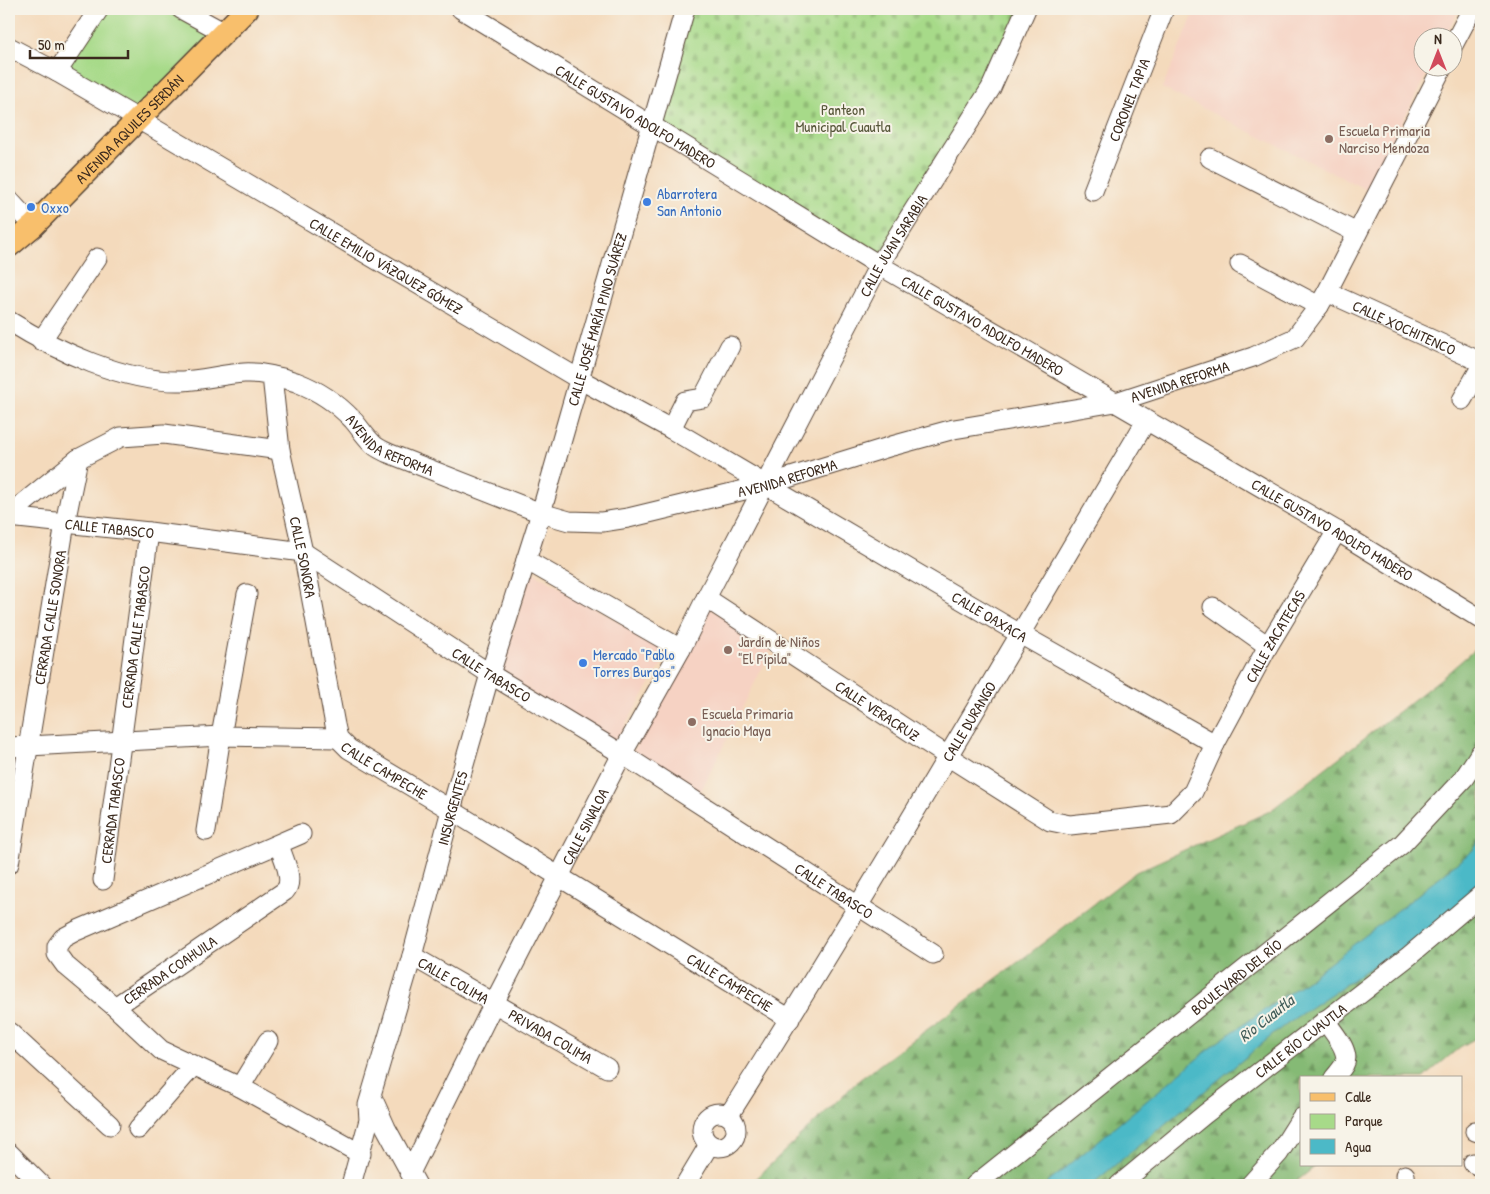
<svg xmlns="http://www.w3.org/2000/svg" width="1490" height="1194" font-family="'Patrick Hand',sans-serif">
  <defs>
    <pattern id="forest-firs" width="22" height="20" patternUnits="userSpaceOnUse" patternTransform="scale(1.25)"><rect width="22" height="20" fill="#85ba75"/><path d="M5 1l3.5 6h-7zM16 11l3.5 6h-7z" fill="#6e975f"/></pattern>
    <pattern id="cemetery-stones" width="16" height="16" patternUnits="userSpaceOnUse" patternTransform="scale(1.25)"><rect width="16" height="16" fill="#a7da89"/><path d="M2 7V4a2 2 0 0 1 4 0v3zM10 15v-3a2 2 0 0 1 4 0v3z" fill="#91bb76"/></pattern>
  </defs>
  <rect width="100%" height="100%" fill="#f7f3e8"/>
  <filter id="ink" filterUnits="userSpaceOnUse"><feTurbulence type="fractalNoise" baseFrequency=".02" numOctaves="2"/><feDisplacementMap in="SourceGraphic" scale="10" xChannelSelector="R" yChannelSelector="G"/><feConvolveMatrix kernelMatrix="1 2 1 2 8 2 1 2 1" color-interpolation-filters="sRGB"/></filter>
  <filter id="wash" filterUnits="userSpaceOnUse"><feTurbulence type="fractalNoise" baseFrequency=".0096" numOctaves="4" result="noise"/><feDisplacementMap in="SourceGraphic" scale="20" xChannelSelector="R" yChannelSelector="G"/><feGaussianBlur stdDeviation="1.12" result="paint"/><feColorMatrix in="noise" values="0 0 0 0 0 0 0 0 0 0 0 0 0 0 0 0 0 1.4 0 .05"/><feComposite in="paint" operator="in"/></filter>
  <g filter="url(#wash)">
    <rect width="100%" height="100%" fill="#f4dabc"/>
    <path fill="#f6d2c3" d="M1196 9H1459L1445 37 1422 38V68H1430L1367 190 1162 88Z
      M531 571 670 651 615 742 500 675Z
      M708 607 772 648 698 797 632 754Z"/>
    <path fill="url(#forest-firs)" stroke="#60724a" d="M1481 644V1035L1460 1047 1423 1078H1301V1165H1317L1292 1185H749L859 1080 1009 969 1136 872 1270 811 1443 677Z"/>
    <path fill="url(#cemetery-stones)" stroke="#718254" d="M685 9H1026L991 88 879 265 651 125Z"/>
    <path fill="#a7da89" stroke="#718254" d="M99 9H181L223 32 138 119 57 72Z"/>
    <path fill="#4cb9c7" stroke="#447272" d="M1481 839V884L1435 930 1382 960 1286 1024 1091 1185H1045L1215 1044 1309 979 1411 900 1473 850Z"/>
  </g>
  <g filter="url(#ink)">
    <g fill="none" stroke-linecap="round" stroke-linejoin="round">
      <g stroke="#574436" stroke-width="21">
        <g id="minor">
          <path d="M181 9 223 32"/>
          <path id="s1" d="M461 9 879 265 1337 531 1481 619"/>
          <path id="s2" d="M9 47 57 72 138 119 579 379 671 429 1020 634 1215 744"/>
          <path d="M1452 47 1472 9"/>
          <path d="M57 72 99 9"/>
          <path d="M1210 158 1357 233"/>
          <path id="s3" d="M1093 191 1164 9"/>
          <path d="M9 200 33 226"/>
          <path d="M1240 264 1319 306"/>
          <path id="s4" d="M1327 292 1481 362"/>
          <path id="s5" d="M9 321C57 351 125 383 183 381 203 380 223 374 244 373 260 372 280 377 296 382 317 390 337 403 353 420 359 427 365 436 372 443 376 448 382 450 388 453L541 513 569 521 602 522 628 518 765 485 892 446 954 429 1116 402 1253 357 1295 338 1319 306 1327 292 1442 68"/>
          <path d="M41 341 97 258"/>
          <path id="s6" d="M272 376 280 450 303 552 335 725 338 738 349 749 451 810 790 1019"/>
          <path d="M1462 400 1481 367"/>
          <path d="M671 429 685 401 703 398 730 346"/>
          <path d="M9 515 78 459 121 437 164 434 280 450"/>
          <path id="s7" d="M9 517 149 532 303 552 490 674 622 754 933 954"/>
          <path d="M526 560 681 649"/>
          <path id="s8" d="M706 598 949 757 1050 821 1070 825 1171 814 1193 792 1215 744 1268 646 1337 531"/>
          <path d="M1213 607 1268 646"/>
          <path d="M9 747 221 736 338 738"/>
          <path d="M206 831 221 736 247 594"/>
          <path d="M301 834 76 931 63 938 57 946V954L65 965 115 1007 161 1050 240 1087 361 1154"/>
          <path id="s9" d="M9 864 65 523 78 459"/>
          <path id="s10" d="M103 880 149 532"/>
          <path id="s11" d="M412 956 607 1068"/>
          <path id="s12" d="M115 1007 285 891C295 880 283 858 279 845"/>
          <path d="M1325 1020C1332 1032 1352 1051 1344 1065 1341 1070 1337 1074 1334 1078"/>
          <path d="M9 1032 110 1125"/>
          <path d="M240 1087 268 1041"/>
          <path d="M372 1097 386 1128 417 1185"/>
          <circle cx="719" cy="1130" r="17"/>
          <path id="s13" d="M729 1115C873 887 1008 654 1146 421"/>
          <path d="M138 1129 193 1066"/>
          <path d="M1475 1131 1481 1133"/>
          <path d="M9 1153 41 1185"/>
          <path d="M1473 1163 1481 1167"/>
          <path id="s14" d="M410 1173 494 1003 622 754 681 649 706 598 879 265 991 88 1026 9"/>
          <path d="M1405 1175 1406 1185"/>
          <path id="s15" d="M351 1185 369 1120 368 1105 412 956 451 810 490 674 541 513 685 9"/>
          <path d="M685 1185 709 1145"/>
          <path id="s16" d="M975 1185 1402 844 1464 778 1481 752"/>
          <path id="s17" d="M1119 1185 1205 1114 1409 956 1481 895"/>
          <path d="M1250 1185 1279 1153 1301 1118"/>
        </g>
      </g>
      <g stroke="#574436" stroke-width="25">
        <g id="major">
          <path id="s18" d="M9 246 33 226 247 9"/>
        </g>
      </g>
      <use href="#minor" stroke="#fff" stroke-width="19"/>
      <use href="#major" stroke="#f8bf6c" stroke-width="22"/>
    </g>
  </g>
  <g fill="#8d6e63" stroke="#f7f3e8" stroke-width="2">
    <circle cx="1329" cy="139" r="5"/>
    <circle cx="728" cy="650" r="5"/>
    <circle cx="692" cy="722" r="5"/>
  </g>
  <g fill="#3f7fe0" stroke="#f7f3e8" stroke-width="2">
    <circle cx="647" cy="202" r="5"/>
    <circle cx="31" cy="207" r="5"/>
    <circle cx="583" cy="663" r="5"/>
  </g>
  <g text-anchor="middle" dominant-baseline="central" stroke-width="4" stroke-linejoin="round" paint-order="stroke">
    <g font-size="15" fill="#3b2a1e" stroke="#f7f3e8">
      <text stroke="none"><textPath href="#s3" startOffset="98">CORONEL TAPIA</textPath></text>
      <text stroke="none"><textPath href="#s1" startOffset="205">CALLE GUSTAVO ADOLFO MADERO</textPath></text>
      <text stroke="none"><textPath href="#s18" startOffset="168">AVENIDA AQUILES SERDÁN</textPath></text>
      <text stroke="none"><textPath href="#s14" startOffset="1046">CALLE JUAN SARABIA</textPath></text>
      <text stroke="none"><textPath href="#s2" startOffset="436">CALLE EMILIO VÁZQUEZ GÓMEZ</textPath></text>
      <text stroke="none"><textPath href="#s15" startOffset="901">CALLE JOSÉ MARÍA PINO SUÁREZ</textPath></text>
      <text stroke="none"><textPath href="#s1" startOffset="610">CALLE GUSTAVO ADOLFO MADERO</textPath></text>
      <text stroke="none"><textPath href="#s4" startOffset="85">CALLE XOCHITENCO</textPath></text>
      <text stroke="none"><textPath href="#s5" startOffset="1241">AVENIDA REFORMA</textPath></text>
      <text stroke="none"><textPath href="#s5" startOffset="416">AVENIDA REFORMA</textPath></text>
      <text stroke="none"><textPath href="#s5" startOffset="836">AVENIDA REFORMA</textPath></text>
      <text stroke="none"><textPath href="#s7" startOffset="101">CALLE TABASCO</textPath></text>
      <text stroke="none"><textPath href="#s1" startOffset="1015">CALLE GUSTAVO ADOLFO MADERO</textPath></text>
      <text stroke="none"><textPath href="#s6" startOffset="184">CALLE SONORA</textPath></text>
      <text stroke="none"><textPath href="#s2" startOffset="1134">CALLE OAXACA</textPath></text>
      <text stroke="none"><textPath href="#s9" startOffset="250">CERRADA CALLE SONORA</textPath></text>
      <text stroke="none"><textPath href="#s10" startOffset="245">CERRADA CALLE TABASCO</textPath></text>
      <text stroke="none"><textPath href="#s8" startOffset="739">CALLE ZACATECAS</textPath></text>
      <text stroke="none"><textPath href="#s7" startOffset="521">CALLE TABASCO</textPath></text>
      <text stroke="none"><textPath href="#s8" startOffset="205">CALLE VERACRUZ</textPath></text>
      <text stroke="none"><textPath href="#s13" startOffset="461">CALLE DURANGO</textPath></text>
      <text stroke="none"><textPath href="#s6" startOffset="425">CALLE CAMPECHE</textPath></text>
      <text stroke="none"><textPath href="#s15" startOffset="391">INSURGENTES</textPath></text>
      <text stroke="none"><textPath href="#s10" startOffset="70">CERRADA TABASCO</textPath></text>
      <text stroke="none"><textPath href="#s14" startOffset="388">CALLE SINALOA</textPath></text>
      <text stroke="none"><textPath href="#s7" startOffset="926">CALLE TABASCO</textPath></text>
      <text stroke="none"><textPath href="#s12" startOffset="66">CERRADA COAHUILA</textPath></text>
      <text stroke="none"><textPath href="#s16" startOffset="334">BOULEVARD DEL RÍO</textPath></text>
      <text stroke="none"><textPath href="#s11" startOffset="48">CALLE COLIMA</textPath></text>
      <text stroke="none"><textPath href="#s6" startOffset="830">CALLE CAMPECHE</textPath></text>
      <text stroke="none"><textPath href="#s11" startOffset="160">PRIVADA COLIMA</textPath></text>
      <text stroke="none"><textPath href="#s17" startOffset="232">CALLE RÍO CUAUTLA</textPath></text>
    </g>
    <g font-size="15" fill="#565639" stroke="#f7f3e8">
      <text x="843" y="109">Panteon<tspan x="843" dy="17">Municipal Cuautla</tspan></text>
    </g>
    <g font-size="15" fill="#785e54" stroke="#f7f3e8" text-anchor="start">
      <text x="1339" y="130">Escuela Primaria<tspan x="1339" dy="17">Narciso Mendoza</tspan></text>
      <text x="738" y="641">Jardín de Niños<tspan x="738" dy="17">"El Pípila"</tspan></text>
      <text x="702" y="713">Escuela Primaria<tspan x="702" dy="17">Ignacio Maya</tspan></text>
    </g>
    <g font-size="15" fill="#366cbe" stroke="#f7f3e8" text-anchor="start">
      <text x="657" y="193">Abarrotera<tspan x="657" dy="17">San Antonio</tspan></text>
      <text x="41" y="207">Oxxo</text>
      <text x="593" y="654">Mercado "Pablo<tspan x="593" dy="17">Torres Burgos"</tspan></text>
    </g>
    <g font-size="16" font-style="italic" fill="#415c59" stroke="#f7f3e8">
      <text transform="translate(1266 1018) rotate(-38)">Rio Cuautla</text>
    </g>
  </g>
  <rect width="1490" height="1194" fill="none" stroke="#f7f3e8" stroke-width="30"/>
  <rect x="1300" y="1076" width="162" height="90" fill="#f7f3e8" stroke="#aca397"/>
  <rect x="1310" y="1093" width="25" height="8" fill="#f8bf6c" stroke="#aca397"/>
  <text x="1345" y="1102" font-size="15" fill="#3b2a1e">Calle</text>
  <rect x="1310" y="1114" width="25" height="15" fill="#a7da89" stroke="#aca397"/>
  <text x="1345" y="1126" font-size="15" fill="#3b2a1e">Parque</text>
  <rect x="1310" y="1139" width="25" height="15" fill="#4cb9c7" stroke="#aca397"/>
  <text x="1345" y="1152" font-size="15" fill="#3b2a1e">Agua</text>
  <g transform="translate(1438 52)"><circle r="24" fill="#f7f3e8" stroke="#aca397"/>
  <path d="M0-4L9 19L0 12L-9 19Z" fill="#d1495b"/>
  <text y="-8" font-size="14" font-weight="bold" text-anchor="middle" fill="#3b2a1e">N</text>
  </g>
  <path d="M30 50v8h98v-8" fill="none" stroke="#3b2a1e" stroke-width="2.5"/>
  <text x="38" y="50" font-size="15" fill="#3b2a1e" stroke="#f7f3e8" stroke-width="4" paint-order="stroke">50 m</text>
</svg>
